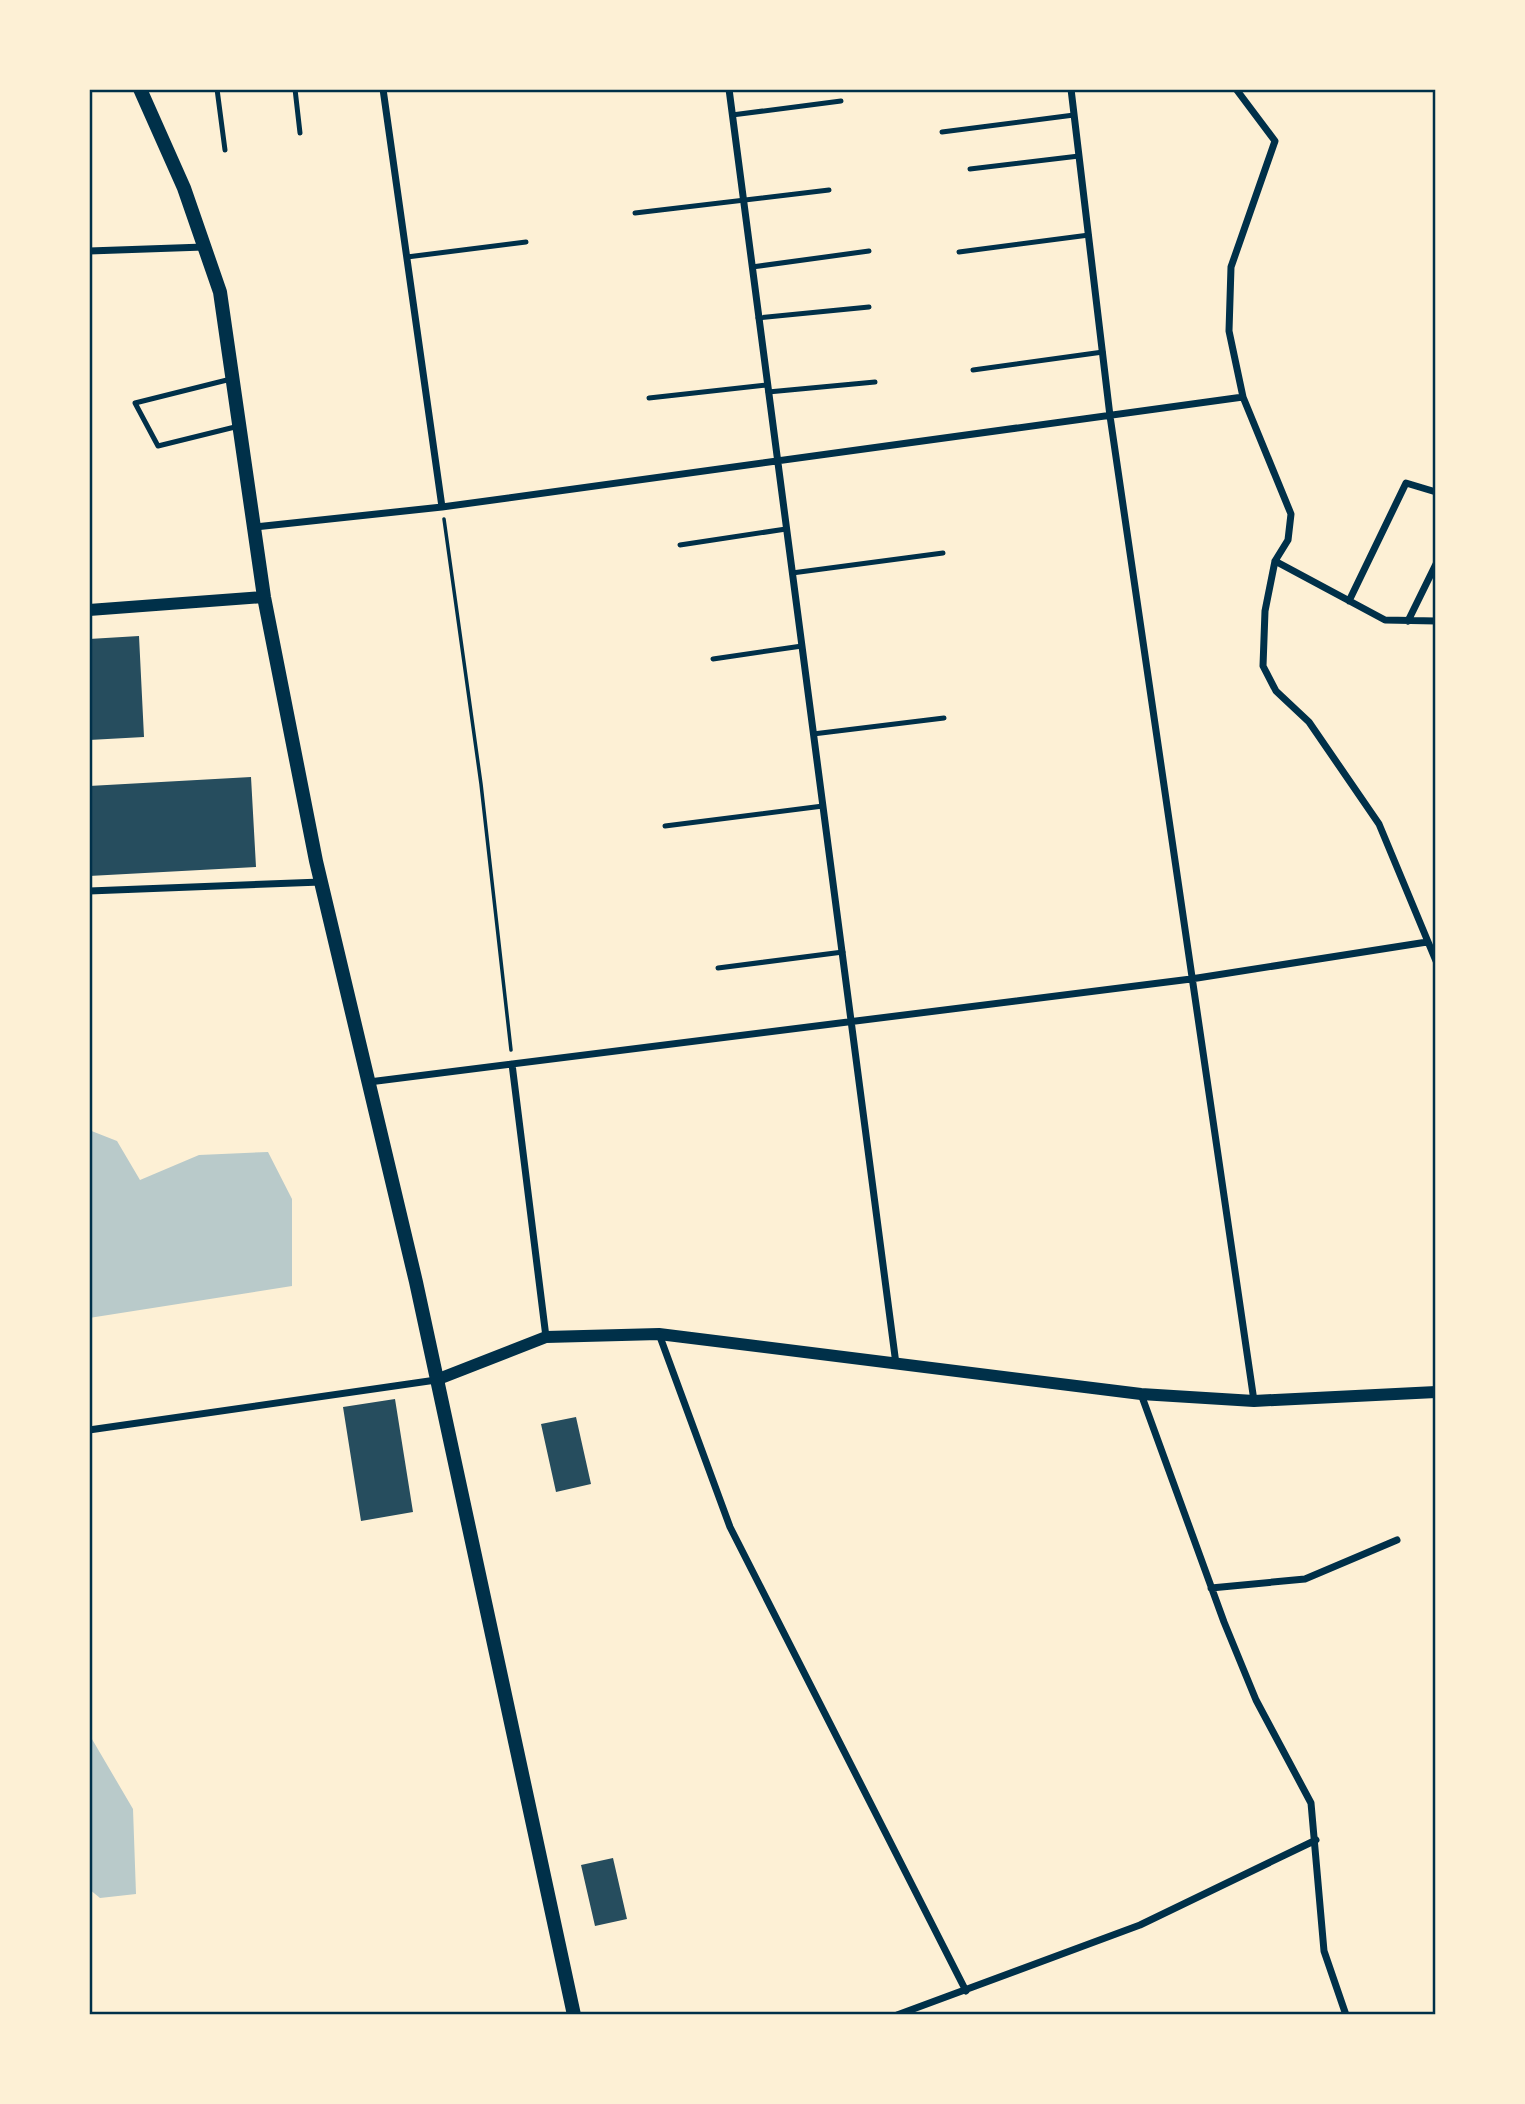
<svg xmlns="http://www.w3.org/2000/svg" width="1525" height="2104" font-family="Lora,serif">
  <rect width="100%" height="100%" fill="#fdf0d5"/>
  <path fill="#b9caca" d="M89 1130 117 1141 140 1180 199 1155 268 1152 292 1199V1286L89 1318Z
    M89 1734 133 1809 136 1894 100 1898 89 1889Z"/>
  <path fill="#264d5e" d="M139 636 144 737 89 740V639Z
    M251 777 256 867 89 876V786Z
    M395 1399 413 1512 361 1521 343 1407Z
    M576 1417 591 1484 556 1492 541 1424Z
    M613 1858 627 1919 595 1926 581 1865Z"/>
  <g fill="none" stroke-linecap="round" stroke-linejoin="round">
    <path stroke="#003049" stroke-width="3.5" d="M444 519 481 784 511 1050"/>
    <path stroke="#003049" stroke-width="5" d="M217 89 225 150
      M295 89 300 133
      M732 115 841 101
      M942 132 1074 115
      M970 169 1079 156
      M635 213 829 190
      M959 252 1089 235
      M407 257 526 242
      M752 267 869 251
      M758 318 869 307
      M973 370 1103 352
      M231 379 135 403 158 446 239 426
      M768 392 875 382
      M649 398 767 385
      M680 545 786 529
      M792 573 943 553
      M713 659 802 646
      M813 734 944 718
      M665 826 823 806
      M718 968 843 952"/>
    <path stroke="#003049" stroke-width="7" d="M383 89 442 507
      M729 89 896 1364
      M1071 89 1110 416 1254 1401
      M1236 89 1275 141 1231 267 1229 331 1243 397 1291 514 1288 540 1275 561 1265 611 1263 666 1276 691 1309 722 1379 824 1436 961
      M89 251 204 247
      M255 527 442 507 1243 397
      M1275 561 1385 620 1436 621
      M1349 601 1406 483 1436 492
      M1408 621 1436 564
      M89 891 321 882
      M512 1064 546 1337
      M369 1082 1191 979 1427 942
      M659 1334 730 1527 966 1991
      M1141 1394 1224 1622 1256 1700 1311 1803 1324 1951 1346 2015
      M89 1430 436 1380
      M1211 1588 1305 1579 1397 1540
      M897 2015 1140 1925 1316 1840"/>
    <path stroke="#003049" stroke-width="12" d="M89 610 264 597
      M436 1380 546 1337 659 1334 1141 1394 1254 1401 1436 1392"/>
    <path stroke="#003049" stroke-width="14" d="M140 89 184 188 220 292 264 597 316 861 416 1282 574 2015"/>
  </g>
  <rect width="1525" height="2104" fill="none" stroke="#fdf0d5" stroke-width="182"/>
  <rect x="91" y="91" width="1343" height="1922" fill="none" stroke="#003049" stroke-width="2.5"/>
</svg>
